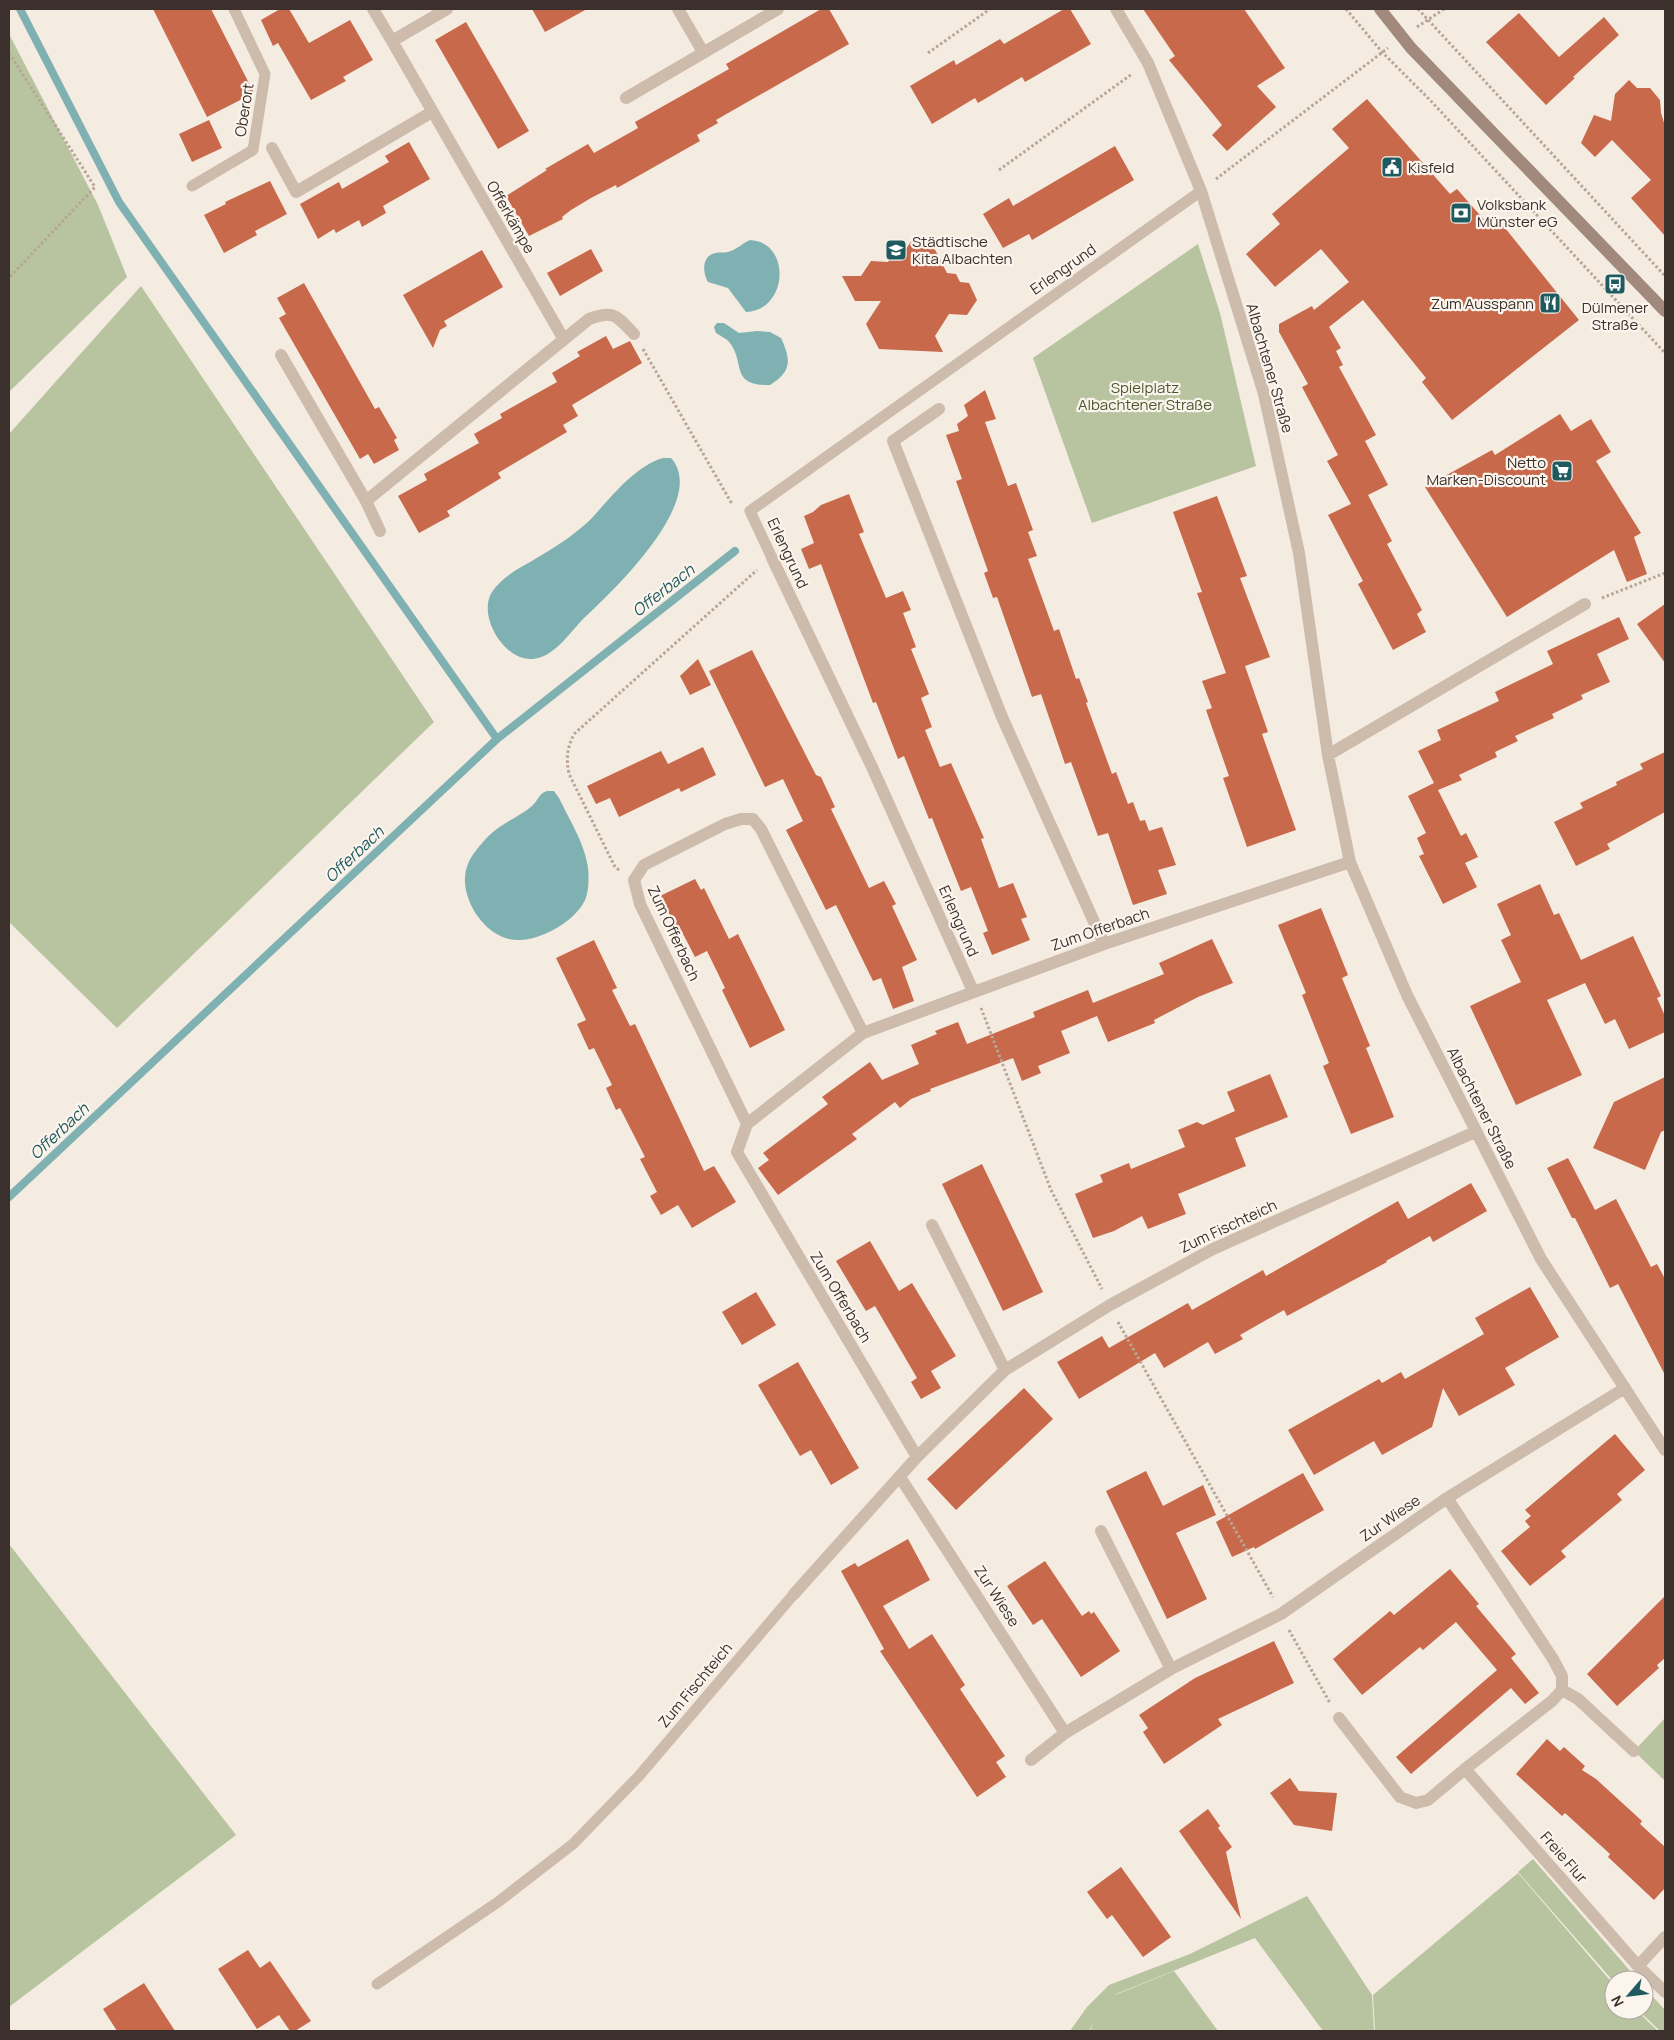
<svg xmlns="http://www.w3.org/2000/svg" width="1674" height="2040" font-family="Manrope,sans-serif">
  <rect width="100%" height="100%" fill="#f4ebe1"/>
  <path fill="#b8c4a0" d="M9 34 98 205 127 277 9 392Z
    M1198 244 1220 313 1256 466 1092 523 1033 358Z
    M141 286 434 722 117 1028 9 922V434Z
    M9 1544 236 1835 9 2007Z
    M1665 1718V1781L1634 1751Z
    M1533 1859 1638 1980H1614V1982L1518 1872Z
    M1518 1873 1614 1985V2010H1636L1658 2031H1375L1373 1995Z
    M1307 1896 1372 1995 1374 2031H1323L1255 1938 1116 1994 1115 1995 1174 1971 1218 2031H1090L1093 2023 1089 2031H1070L1087 2007 1109 1985 1190 1954Z
    M1644 1987 1665 2010V2031H1660L1638 2010H1644Z"/>
  <path fill="#7fb0b2" d="M750 240C792 242 788 311 746 312L728 288 708 282C702 272 702 255 716 253 720 252 724 253 728 252 736 250 743 243 750 240Z
    M717 323H724L739 333 757 331 770 332 781 338C791 360 792 371 770 385 729 386 746 362 729 342 726 338 720 336 716 333L714 327Z
    M663 458H671C709 500 613 591 584 618 570 632 554 658 532 659 504 661 477 615 492 592 504 574 523 567 540 556 557 546 575 534 589 521 610 499 633 467 663 458Z
    M547 791H554L559 798C569 819 585 844 588 868 589 878 589 893 584 902 572 924 534 945 509 939 481 933 456 892 468 864 471 856 478 848 483 842 499 823 515 820 532 806 538 801 539 793 547 791Z"/>
  <g fill="none" stroke-linecap="round" stroke-linejoin="round">
    <path stroke="#7fb0b2" stroke-width="8" d="M20 9 119 202 497 739
      M9 1197 497 739 735 551"/>
  </g>
  <path fill="#c8694b" d="M153 9H211L254 93 207 117Z
    M280 9H289L309 43 350 20 373 60 343 77 346 81 311 100 278 43 273 46 261 20Z
    M532 9H587L545 32Z
    M821 9H829L849 44 716 120 718 123 697 135 700 141 617 188 616 185 591 198 571 210 562 217 563 219 529 236 506 196 547 170 545 169 588 144 594 153 638 128 635 122 729 69 726 64Z
    M1064 9H1070L1091 44 1025 82 1022 77 978 103 975 98 932 124 910 86 954 60 956 65 1000 39 1004 44Z
    M1143 9H1244L1285 68 1257 86 1276 107 1227 151 1212 135 1222 125 1169 60 1175 56Z
    M1519 13 1559 57 1604 17 1619 35 1573 77 1575 78 1546 105 1486 42Z
    M466 22 529 131 498 149 435 40Z
    M1629 80 1637 88H1650L1660 100 1661 113 1665 126V236L1631 198 1651 180 1612 140 1595 157 1581 143 1594 115 1611 121 1615 94Z
    M1367 99 1450 194 1457 189 1493 230 1501 223 1579 320 1452 420 1422 382 1426 378 1363 300 1329 327 1341 348 1336 351 1343 365 1339 367 1376 435 1365 441 1388 485 1368 495 1392 541 1387 544 1422 610 1417 614 1426 632 1393 650 1358 584 1363 581 1328 515 1351 504 1327 461 1338 455 1302 387 1308 384 1279 332V324L1312 306 1314 310 1349 282 1321 249 1275 287 1246 254 1280 224 1272 214 1349 148 1332 129Z
    M209 120 222 148 192 162 179 134Z
    M409 142 430 179 383 206 386 213 362 227 359 220 336 233 334 229 318 239 300 204 339 182 342 189 389 162 385 156Z
    M1115 146 1134 180 1032 240 1029 234 1003 248 983 214 1009 198 1013 206Z
    M270 181 287 214 255 231 257 235 224 253 204 215 226 204 225 202Z
    M912 240 931 242 947 273 956 274 960 282 969 283 977 300 967 315 949 314 935 336 943 352 879 349 866 324 881 301H855L842 276H861L871 261 888 262 893 255H902Z
    M591 249 603 271 560 296 547 273Z
    M482 250 503 287 444 321 447 326 440 330 433 348 403 295Z
    M304 283 375 409 379 407 397 438 394 440 399 450 374 464 368 454 360 459 279 318 286 314 277 298Z
    M606 336 613 349 630 341 642 363 572 405 578 416 563 425 567 432 498 473 501 478 447 511 450 516 419 533 398 496 427 480 424 474 479 443 474 434 502 418 500 414 557 382 552 373 580 356 577 352Z
    M985 390 996 419 985 422 1008 486 1016 483 1033 530 1028 532 1037 556 1028 559 1054 631 1059 629 1076 679 1079 678 1088 702 1086 703 1112 774 1116 772 1128 804 1133 802 1140 821 1145 820 1149 831 1162 827 1176 865 1158 870 1167 894 1133 905 1108 833 1098 836 1071 762 1065 764 1041 694 1032 697 997 597 993 598 984 573 988 571 956 481 962 479 946 435 959 431 957 424 968 416 964 405Z
    M1560 414 1571 431 1591 419 1611 452 1596 461 1641 533 1634 537 1647 574 1627 582 1614 550 1507 617 1425 487 1492 450 1495 455Z
    M849 494 864 532 859 534 886 598 903 591 911 610 903 613 916 647 911 649 929 694 921 698 932 727 925 730 940 767 951 763 984 838 981 839 999 888 1013 883 1027 917 1021 919 1030 940 992 955 983 933 988 931 971 887 961 891 932 818 929 819 904 756 898 759 876 702 873 703 821 564 809 569 801 549 814 543 804 516 813 512 821 505Z
    M1217 496 1247 576 1240 578 1270 657 1245 666 1268 732 1262 734 1296 830 1247 847 1223 778 1229 776 1206 710 1212 708 1202 681 1226 673 1197 593 1202 592 1173 512Z
    M1665 604V663L1637 624Z
    M1619 617 1629 639 1597 654 1610 682 1581 695 1583 699 1552 714 1554 718 1515 736 1518 741 1495 752 1497 757 1459 775 1462 780 1438 790 1461 836 1466 833 1478 857 1465 863 1477 887 1443 904 1419 856 1424 854 1417 838 1426 833 1408 796 1434 783 1418 751 1441 740 1437 730 1499 701 1495 692 1553 664 1547 651Z
    M752 650 816 775 821 777 835 807 831 809 869 888 884 881 896 904 892 906 917 960 902 967 914 1001 893 1009 881 978 873 981 836 905 826 910 786 830 803 821 783 779 765 787 709 671Z
    M698 659 711 685 690 695 680 676Z
    M703 747 716 775 681 792 679 788 619 817 610 798 596 804 587 786 661 751 668 764Z
    M1665 752V812L1607 844 1610 849 1576 866 1554 822 1583 808 1580 803 1617 785 1616 782 1643 769 1640 764Z
    M695 879 701 890 704 888 729 939 738 934 785 1030 750 1048 722 990 725 988 707 951 695 957 681 930 678 931 660 896Z
    M1540 884 1554 915 1559 913 1581 960 1633 936 1661 996 1657 998 1665 1016V1032L1629 1049 1615 1019 1605 1024 1585 983 1547 1000 1582 1075 1516 1105 1470 1006 1521 982 1501 940 1511 935 1497 904Z
    M1321 908 1348 975 1342 978 1370 1046 1366 1048 1394 1117 1351 1134 1323 1066 1329 1063 1302 995 1306 993 1278 925Z
    M1212 939 1233 983 1198 997 1154 1020 1155 1023 1108 1042 1097 1016 1061 1031 1070 1053 1038 1066 1041 1073 1022 1081 1013 1058 930 1089 931 1091 911 1099 900 1108 895 1102 852 1134 857 1139 778 1195 758 1168 769 1160 763 1153 828 1104 822 1097 870 1062 882 1080 919 1064 911 1045 937 1034 935 1031 958 1022 967 1044 1035 1017 1033 1012 1088 990 1093 1003 1164 974 1159 963Z
    M594 940 617 988 612 990 630 1026 635 1024 704 1171 714 1166 736 1202 692 1228 678 1205 661 1215 650 1196 657 1192 640 1159 645 1157 620 1108 616 1110 606 1088 612 1085 594 1048 589 1050 577 1024 586 1020 556 958Z
    M1270 1074 1288 1117 1235 1138 1246 1166 1178 1194 1186 1214 1148 1229 1142 1216 1114 1231 1093 1238 1075 1194 1103 1182 1100 1175 1129 1163 1131 1169 1185 1147 1178 1130 1197 1122 1203 1125 1235 1111 1227 1092Z
    M1665 1077V1130L1661 1132 1645 1170 1593 1148 1614 1102Z
    M1568 1158 1595 1210 1616 1199 1651 1267 1657 1264 1665 1279V1375L1618 1284 1610 1288 1575 1218H1572L1547 1168Z
    M982 1164 1043 1292 1003 1311 942 1184Z
    M1471 1183 1487 1211 1433 1242 1430 1236 1386 1261 1387 1262 1287 1316 1284 1310 1240 1335 1243 1339 1215 1354 1208 1342 1164 1368 1155 1353 1079 1399 1057 1362 1102 1336 1109 1348 1188 1303 1192 1310 1263 1270 1266 1276 1398 1201 1408 1219Z
    M870 1241 899 1291 912 1283 956 1356 931 1371 941 1388 921 1399 911 1382 917 1378 875 1306 866 1311 836 1261Z
    M1530 1287 1559 1337 1505 1368 1515 1385 1459 1416 1443 1388 1432 1427 1382 1455 1374 1441 1314 1475 1288 1430 1379 1379 1382 1383 1401 1372 1405 1379 1484 1334 1475 1318Z
    M756 1292 776 1325 742 1345 722 1312Z
    M798 1362 859 1468 831 1485 811 1450 800 1456 758 1385Z
    M1024 1388 1053 1419 956 1510 927 1479Z
    M1615 1434 1645 1470 1617 1494 1622 1500 1561 1551 1566 1557 1530 1586 1501 1551 1530 1527 1525 1521 1531 1516 1525 1510Z
    M1146 1471 1163 1506 1203 1485 1216 1515 1176 1533 1207 1599 1167 1619 1106 1491Z
    M1303 1473 1324 1510 1255 1549 1254 1547 1232 1557 1216 1522Z
    M908 1539 930 1580 883 1606 909 1649 932 1634 965 1685 960 1689 1005 1756 996 1762 1006 1777 977 1797 880 1651 884 1649 841 1571 855 1563 858 1567Z
    M1045 1561 1082 1616 1089 1611 1091 1614 1094 1612 1120 1651 1081 1677 1042 1619 1033 1625 1007 1586Z
    M1450 1569 1479 1604 1476 1606 1516 1654 1511 1658 1539 1693 1525 1704 1511 1688 1411 1774 1396 1757 1497 1670 1456 1622 1423 1650 1420 1647 1362 1695 1333 1659 1390 1611 1394 1615Z
    M1665 1596V1658L1657 1665 1659 1668 1617 1706 1587 1674Z
    M1274 1641 1294 1683 1218 1719 1222 1725 1164 1764 1143 1732 1148 1728 1139 1715 1195 1678Z
    M1547 1739 1560 1751 1564 1747 1585 1766 1582 1770 1596 1779 1642 1821 1640 1824 1665 1847V1888L1654 1900 1608 1857 1610 1854 1565 1813 1562 1816 1516 1774Z
    M1290 1778 1299 1791 1337 1793 1332 1831 1294 1825 1270 1793Z
    M1208 1809 1220 1826 1218 1828 1232 1847 1226 1852 1241 1919 1179 1831Z
    M1121 1867 1171 1937 1143 1957 1112 1915 1107 1919 1087 1892Z
    M248 1950 260 1968 270 1961 311 2021 295 2031H290L279 2015 257 2029 218 1969Z
    M144 1983 175 2031H117L103 2009Z"/>
  <g fill="none" stroke-linecap="round" stroke-linejoin="round">
    <path stroke="#b9a596" stroke-width="3" stroke-dasharray="2.5 2.5" stroke-linecap="butt" d="M1346 9 1382 52 1430 100 1665 353
      M1418 9 1665 276
      M1417 27 1444 9
      M9 53 95 187 9 278
      M928 53 990 9
      M999 170 1132 74
      M1216 179 1388 48
      M643 349 732 504
      M1602 598 1665 573
      M619 870 615 867 569 774C566 758 567 748 574 734L757 570
      M981 1008 1051 1190 1102 1289
      M1118 1322 1273 1597
      M1289 1630 1330 1703"/>
    <path stroke="#cdbbac" stroke-width="11" d="M192 186 253 150 265 74 234 9
      M772 558 750 511 1201 191
      M377 1984 498 1902 573 1844 638 1777 794 1594"/>
    <path stroke="#cdbbac" stroke-width="12" d="M373 9 392 41
      M447 9 392 41 563 338
      M678 9 703 52
      M1116 9 1148 63 1201 191 1264 394 1299 553 1328 755 1350 862 1407 995 1541 1259 1665 1450
      M626 98 778 9
      M272 148 296 192 432 112
      M281 355 366 501 380 531
      M939 409 893 441 1002 717 1104 944
      M366 501 589 319C614 310 616 315 634 334
      M772 558 872 767 973 991
      M1328 755 1585 604
      M747 1124 640 904 634 880 644 865 725 824 741 819H753L761 829 863 1033
      M932 1225 1005 1370
      M917 1457 737 1152 747 1124 863 1033 1104 944 1350 862
      M900 1477 1065 1733
      M1447 1498 1553 1659 1562 1676V1690
      M1101 1531 1171 1669
      M794 1594 917 1457 1005 1370 1110 1305 1213 1249 1475 1132
      M1339 1718 1400 1797 1416 1803 1428 1800 1465 1769
      M1634 1751 1578 1699 1562 1690 1552 1701 1465 1769 1638 1966 1665 1992
      M1031 1760 1065 1733 1171 1669 1281 1614 1447 1498 1625 1388
      M1638 1966 1665 1937"/>
    <path stroke="#a18a7d" stroke-width="12" d="M1380 9 1411 48 1665 311"/>
  </g>
  <defs>
    <g id="civic-square" transform="scale(1.125)"><rect x="-9" y="-9" width="18" height="18" rx="4" fill="#1f5a5e" stroke="#fbf5ee"/><path d="M-.6-6.5H3V-4.5H.6V-3L4-1V1h2V6H-6V1h2V-1L-.6-3ZM-1.2 2.5V6h2.4V2.5Z" fill="#fff"/></g>
    <g id="bank-square" transform="scale(1.125)"><rect x="-9" y="-9" width="18" height="18" rx="4" fill="#1f5a5e" stroke="#fbf5ee"/><path d="M-6-4H6V4H-6ZM0-2.3a2.3 2.3 0 1 0 0 4.6a2.3 2.3 0 1 0 0-4.6Z" fill="#fff"/></g>
    <g id="school-square" transform="scale(1.125)"><rect x="-9" y="-9" width="18" height="18" rx="4" fill="#1f5a5e" stroke="#fbf5ee"/><path d="M0-5L7-2L0 1L-7-2ZM-4 1L0 2.5L4 1V4Q0 6-4 4Z" fill="#fff"/></g>
    <g id="bus-square" transform="scale(1.125)"><rect x="-9" y="-9" width="18" height="18" rx="4" fill="#1f5a5e" stroke="#fbf5ee"/><path d="M-5-6H5V4H4V6H2V4H-2V6H-4V4H-5ZM-3.5-4V0h7V-4ZM-3.5 1.2v1.5H-2V1.2ZM2 1.2v1.5H3.5V1.2Z" fill="#fff"/></g>
    <g id="restaurant-square" transform="scale(1.125)"><rect x="-9" y="-9" width="18" height="18" rx="4" fill="#1f5a5e" stroke="#fbf5ee"/><path d="M-5-6h1v4h1v-4h1v4h1v-4h1v5L-1.5 .5V6h-2V.5L-5-1ZM5-6V6H3V1.5H1.5Q1.5-4 5-6Z" fill="#fff"/></g>
    <g id="supermarket-square" transform="scale(1.125)"><rect x="-9" y="-9" width="18" height="18" rx="4" fill="#1f5a5e" stroke="#fbf5ee"/><path d="M-6-5.5h2.5l.6 2H6L4.5 2H-2.5L-4.4-4H-6ZM-1.5 3.2a1.3 1.3 0 1 0 .1 0ZM3 3.2a1.3 1.3 0 1 0 .1 0Z" fill="#fff"/></g>
  </defs>
  <g fill-rule="evenodd">
    <use href="#civic-square" x="1392" y="167"/>
    <use href="#bank-square" x="1461" y="213"/>
    <use href="#school-square" x="896" y="250"/>
    <use href="#bus-square" x="1615" y="284"/>
    <use href="#restaurant-square" x="1550" y="303"/>
    <use href="#supermarket-square" x="1562" y="471"/>
  </g>
  <g text-anchor="middle" dominant-baseline="central" stroke-width="4.5" stroke-linejoin="round" paint-order="stroke">
    <g font-size="15" fill="#3b302b" stroke="#fbf5ee">
      <text transform="translate(244 110) rotate(-81)">Oberort</text>
      <text transform="translate(511 217) rotate(60)">Offerkämpe</text>
      <text transform="translate(1063 269) rotate(-35)">Erlengrund</text>
      <text transform="translate(1270 368) rotate(74)">Albachtener Straße</text>
      <text transform="translate(788 553) rotate(65)">Erlengrund</text>
      <text transform="translate(959 921) rotate(66)">Erlengrund</text>
      <text transform="translate(1100 929) rotate(-19)">Zum Offerbach</text>
      <text transform="translate(674 933) rotate(65)">Zum Offerbach</text>
      <text transform="translate(1482 1108) rotate(63)">Albachtener Straße</text>
      <text transform="translate(1228 1226) rotate(-25)">Zum Fischteich</text>
      <text transform="translate(841 1297) rotate(59)">Zum Offerbach</text>
      <text transform="translate(1390 1518) rotate(-35)">Zur Wiese</text>
      <text transform="translate(997 1596) rotate(57)">Zur Wiese</text>
      <text transform="translate(695 1685) rotate(-50)">Zum Fischteich</text>
      <text transform="translate(1564 1857) rotate(49)">Freie Flur</text>
    </g>
    <g font-size="15" fill="#3b302b" stroke="#fbf5ee" text-anchor="start">
      <text x="1408" y="167">Kisfeld</text>
      <text x="1477" y="204">Volksbank<tspan x="1477" dy="17">Münster eG</tspan></text>
      <text x="912" y="241">Städtische<tspan x="912" dy="17">Kita Albachten</tspan></text>
      <text x="1534" y="303" text-anchor="end">Zum Ausspann</text>
      <text x="1615" y="307" text-anchor="middle">Dülmener<tspan x="1615" dy="17">Straße</tspan></text>
      <text x="1546" y="462" text-anchor="end">Netto<tspan x="1546" dy="17">Marken-Discount</tspan></text>
    </g>
    <g font-size="15" fill="#4a5a2e" stroke="#fbf5ee">
      <text x="1145" y="387">Spielplatz<tspan x="1145" dy="17">Albachtener Straße</tspan></text>
    </g>
    <g font-size="16" font-style="italic" fill="#1f5a5e" stroke="#fbf5ee">
      <text transform="translate(663 590) rotate(-38)">Offerbach</text>
      <text transform="translate(354 854) rotate(-43)">Offerbach</text>
      <text transform="translate(59 1131) rotate(-43)">Offerbach</text>
    </g>
  </g>
  <rect width="1674" height="2040" fill="none" stroke="#3b302b" stroke-width="20"/>
  <g transform="translate(1629 1995) rotate(242)"><circle r="24" fill="#fbf5ee" stroke="#aea6a0"/>
  <path d="M0-4L9 19L0 12L-9 19Z" fill="#1f5a5e"/>
  <text y="-8" font-size="14" font-weight="bold" text-anchor="middle" fill="#3b302b">N</text>
  </g>
</svg>
